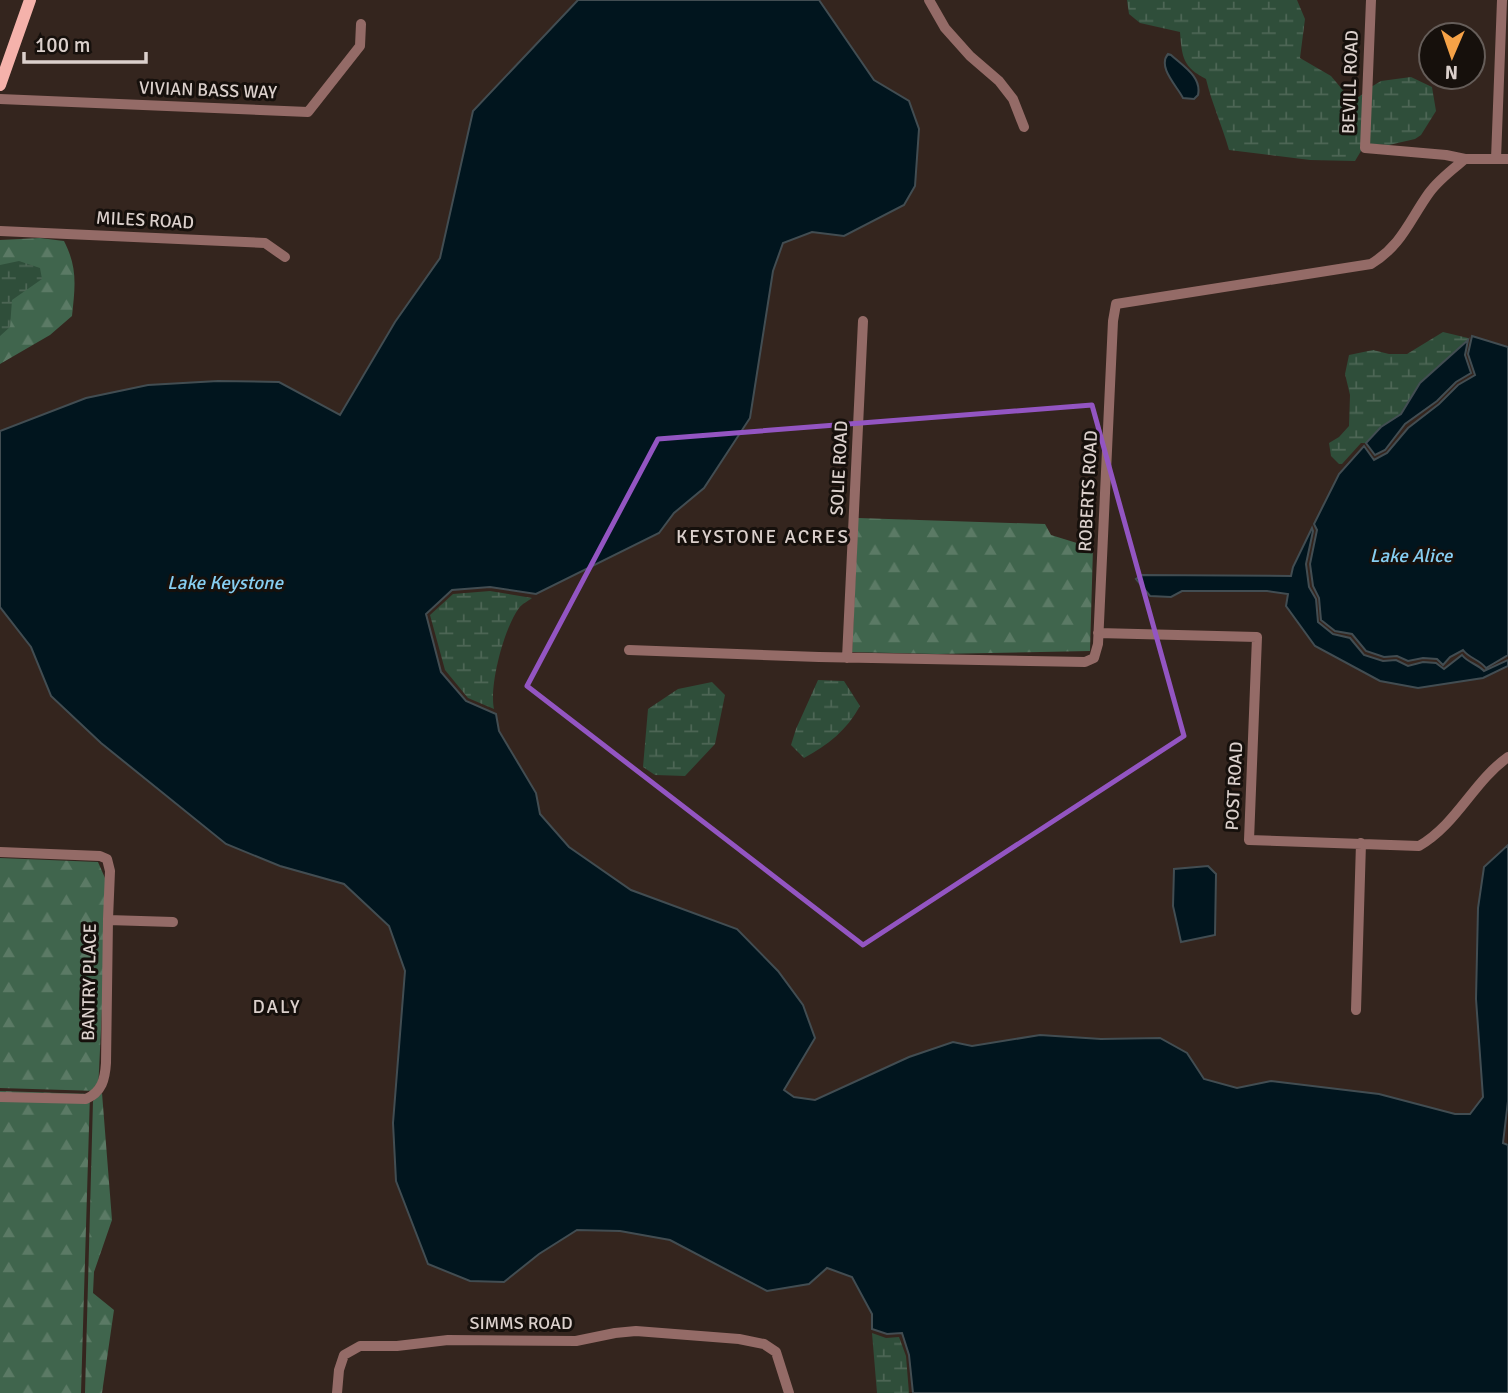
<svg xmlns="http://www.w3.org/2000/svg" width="1508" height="1393" font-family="Signika,sans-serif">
  <defs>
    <pattern id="forest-firs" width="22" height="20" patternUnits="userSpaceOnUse" patternTransform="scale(1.75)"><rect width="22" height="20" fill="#40654d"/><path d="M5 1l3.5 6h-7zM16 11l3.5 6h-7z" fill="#5b7a65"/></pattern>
    <pattern id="wetland-marsh" width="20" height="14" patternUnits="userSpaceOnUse" patternTransform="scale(1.75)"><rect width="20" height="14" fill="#2f4e3a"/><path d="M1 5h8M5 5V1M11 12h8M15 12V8" fill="none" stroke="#4d6655"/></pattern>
  </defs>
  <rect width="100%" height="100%" fill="#34251e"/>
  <path fill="url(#forest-firs)" d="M40 238 64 241C78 268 75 287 72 316L50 335 0 364V240Z
    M858 518 1045 524 1051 535 1093 548 1090 651 937 654 852 652Z
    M0 858 98 862 105 878 106 926 98 1091 0 1088Z
    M0 1091 90 1094 81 1393H0Z
    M102 1093 112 1220 94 1272 93 1293 114 1310 102 1393H85L93 1101Z"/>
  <path fill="url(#wetland-marsh)" d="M1127 0H1297L1305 19 1300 58 1331 76 1352 101 1363 94 1361 151 1355 161 1310 160 1229 150C1222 125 1212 104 1206 79 1183 67 1182 58 1180 32L1140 23 1129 14Z
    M1411 77 1432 87 1436 111 1421 135 1415 139 1389 145 1369 144 1371 87 1381 81Z
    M19 261 40 268 42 279 12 300 10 327 0 336V265Z
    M1443 332 1468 338V340L1420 383 1401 414 1381 427 1366 443H1361L1342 464H1339L1331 456 1329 443 1339 437 1349 426 1350 395 1345 374 1349 355 1373 350 1389 354H1407Z
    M490 591 532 598C528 601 522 604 519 608 504 628 489 686 494 709L468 698 445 670 430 615 453 594Z
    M818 680 844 681 860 706C847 730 828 745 804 758L791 745 796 729Z
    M712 682 725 695 715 744 685 776 655 775 643 767 648 709 678 689Z
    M872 1333 886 1338 899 1337 906 1356 909 1393H877Z"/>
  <path fill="#01151e" stroke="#424d52" stroke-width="2" d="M578 0H819L874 80 909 101 919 129 915 186 904 205 844 236 812 232 783 243 773 271 750 418 704 488 674 513 659 533 536 594 490 587 452 590 426 614 441 672 466 701 496 714 499 731 536 793 540 814 569 847 631 890 737 929 778 971 803 1005 815 1038 784 1090 794 1097 815 1100 909 1057 953 1042 972 1046 1040 1035 1101 1039 1160 1038 1187 1053 1204 1079 1237 1088 1271 1081 1379 1094 1455 1114H1470L1483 1097 1476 999 1478 908 1484 867 1508 845V1101L1503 1143 1508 1145V1393H913L909 1355 902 1333 887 1334 872 1329V1314L852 1277 827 1268 809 1284 767 1291 670 1240 620 1231 577 1230 539 1254 504 1282 470 1281 428 1264 396 1181 393 1123 405 971 389 926 344 884 280 866 226 844 101 743 51 696 31 647 0 607V431L86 398 148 385 218 381 279 382 340 415 395 322 440 258 473 111Z
    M1168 54 1171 55C1183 66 1202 77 1198 95L1194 99 1183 98C1177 86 1157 67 1168 54Z
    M1472 336 1508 347V655L1486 668C1479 659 1470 659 1463 650L1450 657 1443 665 1437 659 1423 658 1408 661 1397 656 1384 657 1366 651 1352 634 1335 631 1321 620 1319 598 1313 586 1310 564 1317 530 1314 524 1339 474 1364 446 1374 460 1387 453 1408 428 1439 404 1458 385 1475 375 1468 354Z
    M1468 340 1465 355 1471 373 1456 382 1437 401 1405 424 1385 450 1375 455 1366 443 1381 427 1401 414 1420 383Z
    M1312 528 1313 531 1306 564 1309 587 1316 599 1318 622 1333 634 1350 638 1364 655 1383 661 1396 660 1408 666 1423 662 1436 663 1444 669 1462 655C1468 663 1478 664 1484 671L1508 660V666L1483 678 1418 688 1380 681 1315 646 1286 606 1288 594 1267 591H1182L1171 597 1150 596 1136 579 1142 575 1291 576 1293 567Z
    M1208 866 1216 874 1215 935 1181 942 1173 906 1174 869Z"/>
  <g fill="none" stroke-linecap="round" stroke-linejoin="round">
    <path stroke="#946b67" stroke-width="10" d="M929 0 945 28 970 56 999 81 1013 99 1024 127
      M1371 0 1365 148 1446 155 1465 159
      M0 99 308 112 360 46 361 24
      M1496 159 1502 0
      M0 231 265 243 285 257
      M1098 633 1257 637 1249 840 1419 846C1457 824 1473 782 1508 757
      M629 650 819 657 1085 662 1094 658 1098 644 1113 321 1116 304 1371 264C1402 245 1409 221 1429 193 1438 180 1453 169 1465 159H1508
      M847 658 863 321
      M0 852 100 856 107 859 110 871 108 919 106 1063C105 1079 102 1092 86 1099L0 1097
      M108 920 173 922
      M1356 1010 1361 843
      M337 1393 339 1370 344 1355 360 1346H397L448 1340 576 1341 615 1333 636 1331 739 1339 764 1344 776 1352 789 1393"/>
    <path stroke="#f5b2ab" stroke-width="12" d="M0 85 30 0"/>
  </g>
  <path fill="none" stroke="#9355c2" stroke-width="5" stroke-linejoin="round" d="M1092 405 1184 736 863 945 527 686 658 439Z"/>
  <g text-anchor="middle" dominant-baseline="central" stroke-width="6" stroke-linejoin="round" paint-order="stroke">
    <g font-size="18" fill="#dbd0cc" stroke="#16100c">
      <text transform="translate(1350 82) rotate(-88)">BEVILL ROAD</text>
      <text transform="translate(208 90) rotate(2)">VIVIAN BASS WAY</text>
      <text transform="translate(145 220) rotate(3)">MILES ROAD</text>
      <text transform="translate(839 468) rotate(-87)">SOLIE ROAD</text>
      <text transform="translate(1088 491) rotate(-87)">ROBERTS ROAD</text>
      <text transform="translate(1234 786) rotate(-87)">POST ROAD</text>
      <text transform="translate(89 982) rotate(-89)">BANTRY PLACE</text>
      <text x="521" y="1323">SIMMS ROAD</text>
    </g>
    <g font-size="19" letter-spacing="2" fill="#dbd0cc" stroke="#16100c">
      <text x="763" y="537">KEYSTONE ACRES</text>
      <text x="277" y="1007">DALY</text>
    </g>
    <g font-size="19" font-style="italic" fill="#86cef1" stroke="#16100c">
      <text x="1411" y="556">Lake Alice</text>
      <text x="225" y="583">Lake Keystone</text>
    </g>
  </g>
  <g transform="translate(1452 56) rotate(182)"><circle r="33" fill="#16100c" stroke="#655d59" stroke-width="2"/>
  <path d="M0-5L12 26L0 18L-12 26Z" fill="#f6a247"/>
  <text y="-10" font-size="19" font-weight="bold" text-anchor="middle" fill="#dbd0cc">N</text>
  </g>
  <path d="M24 52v10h122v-10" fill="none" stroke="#dbd0cc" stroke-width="3.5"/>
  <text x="35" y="52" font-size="21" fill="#dbd0cc" stroke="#16100c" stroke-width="5" paint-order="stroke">100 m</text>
</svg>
